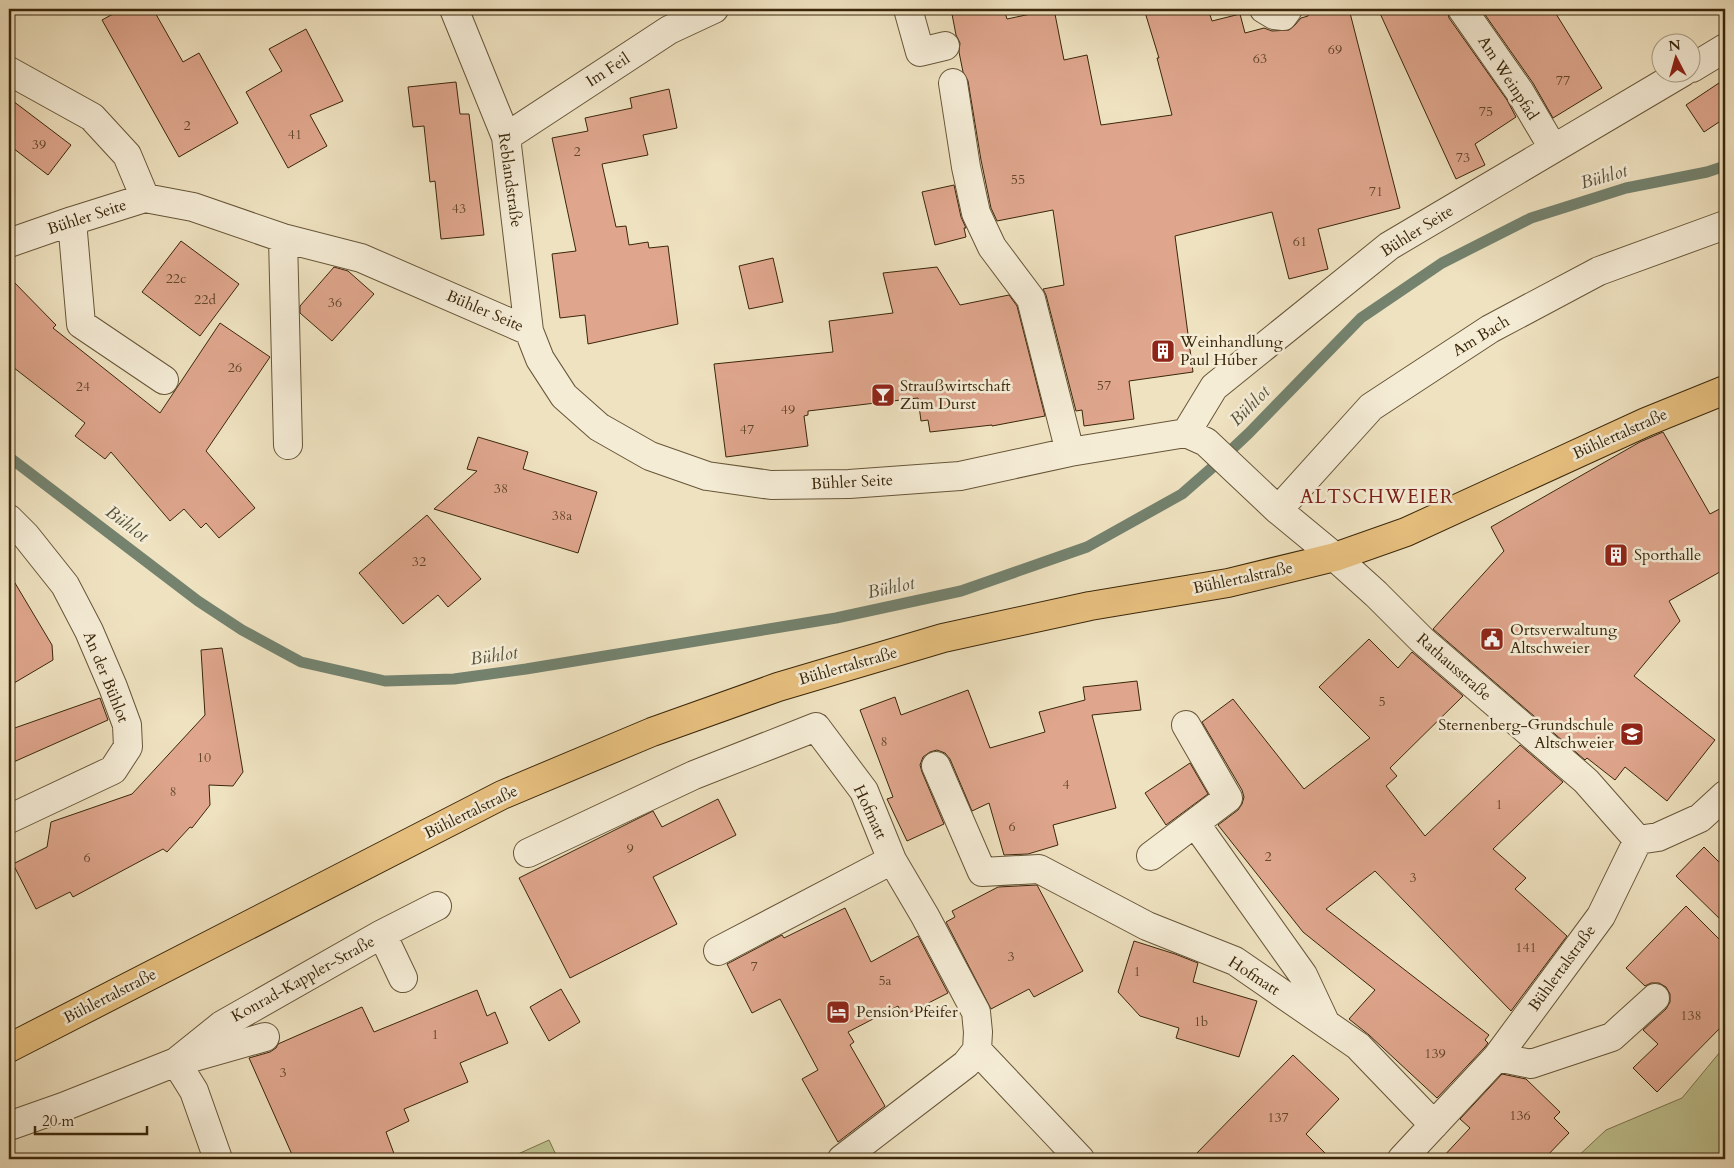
<svg xmlns="http://www.w3.org/2000/svg" width="1734" height="1168" font-family="Cardo,serif">
  <rect width="100%" height="100%" fill="#efe2c0"/>
  <filter id="stains"><feTurbulence type="fractalNoise" baseFrequency=".004" numOctaves="4"/><feColorMatrix values="0 0 0 0 .2 0 0 0 0 .09 0 0 0 0 .02 0 0 0 .5 -.17"/></filter>
  <radialGradient id="worn" r=".72"><stop offset=".6" stop-color="#630" stop-opacity="0"/><stop offset="1" stop-color="#630" stop-opacity=".3"/></radialGradient>
  <path fill="#bec28f" stroke="#7c744c" d="M1725 1046V1159H1575L1606 1130 1682 1098Z
    M549 1140 558 1159H507Z"/>
  <g fill="none" stroke-linecap="round" stroke-linejoin="round">
    <path stroke="#74826e" stroke-width="11" d="M9 457 198 601 242 630 301 662 385 681 454 679 526 669 836 618 961 591 1087 547 1182 494 1214 466 1249 433 1361 318 1442 263 1531 218 1626 188 1707 172 1725 166"/>
  </g>
  <path fill="#dfa68d" stroke="#3a270a" d="M122 9H153L183 62 199 53 238 123 179 157 102 20Z
    M951 9H1004L1007 19 1054 9 1064 60 1087 55 1101 125 1172 115 1157 58H1159L1144 9H1208L1212 21 1240 14 1245 33 1264 28 1272 31 1289 30 1295 25 1301 18 1308 16 1307 9H1349L1400 208 1318 229 1328 269 1289 279 1272 212 1175 236 1193 372 1129 381 1134 419 1084 426 1082 410 1076 411 1046 295 1043 289 1064 285 1053 210 997 221 991 208 981 160 968 81 963 72 959 52 960 43 956 35Z
    M1378 9H1447L1449 18 1507 100 1516 117 1475 144 1485 165 1456 179Z
    M1481 9H1553L1602 88 1553 118 1533 83Z
    M306 29 343 101 310 115 327 146 288 168 246 92 282 71 269 49Z
    M1725 79V118L1704 132 1686 105Z
    M456 82 460 114H469L484 235 441 239 435 181 430 182 424 126 413 127 408 87Z
    M669 89 677 128 643 135 648 155 602 164 616 227 626 226 629 245 648 242 649 248 668 246 678 324 588 344 585 315 560 318 552 254 576 251 552 138 588 131 585 118 632 108 630 98Z
    M9 98 71 145 48 175 9 145Z
    M954 185 961 217 966 228H964L966 237 935 245 922 192Z
    M181 241 239 284 200 336 142 292Z
    M773 258 783 302 749 309 739 266Z
    M334 267 348 271 374 294 332 341 300 313V306Z
    M937 267 960 305 1009 295 1017 306 1045 416 992 426V425L930 432 928 420 921 421 918 398 808 411V415L804 416 808 446 726 457 714 364 833 352 829 321 893 313 883 273Z
    M9 277 56 325 53 328 160 413 220 323 270 357 206 451 255 508 219 538 206 523 201 528 184 509 170 521 111 452 105 459 75 436 85 423 9 364Z
    M1663 432 1710 514 1725 506V569L1669 601 1680 621 1634 676 1715 740 1667 801 1625 767 1615 780 1587 758 1585 760 1433 629 1504 551 1491 527 1640 442Z
    M478 437 528 452 523 469 597 492 578 553 434 509 477 471 467 469Z
    M427 515 481 579 448 607 438 595 403 624 359 573Z
    M9 573 52 645 53 660 9 686Z
    M1369 639 1398 668 1412 652 1463 696 1390 768 1397 776 1386 786 1425 836 1520 745 1563 782 1493 849 1526 878 1515 889 1567 936 1511 1011 1375 871 1326 909 1489 1035 1485 1040 1488 1043 1485 1047 1437 1098 1369 1035 1349 1019 1375 990 1303 932 1218 825 1238 810 1242 804 1244 797 1242 790 1202 722 1233 699 1304 789 1370 738 1319 687Z
    M222 648 243 772 233 786 209 785 210 805 192 828 190 827 167 852 163 849 73 897 70 892 36 909 13 864 47 847 51 822 132 794 205 715 201 650Z
    M1137 681 1141 710 1092 715 1116 808 1053 825 1058 845 1028 854 1004 855 989 803 972 811 950 759 945 753 937 750 930 752 923 757 920 765 922 772 944 824 907 841 887 799 893 797 860 710 895 697 901 715 968 690 990 748 1045 732 1039 712 1085 700 1083 687Z
    M100 698 108 720 9 764V730Z
    M1190 763 1208 794 1166 825 1145 793Z
    M718 799 736 835 653 877 677 924 570 978 519 878 653 811 662 827Z
    M1704 847 1725 868V924L1676 876Z
    M1037 885 1083 971 1034 997 1029 989 991 1009 946 922 955 917 952 911 998 887Z
    M1686 906 1725 945V1023L1657 1092 1633 1068 1658 1044 1643 1030 1666 1009 1670 1002V994L1666 987 1659 983H1651L1645 986 1626 968Z
    M845 908 871 962 918 936 948 993 903 1016 898 1006 848 1032 854 1042 850 1045 885 1106 838 1142 802 1079 818 1070 780 999 752 1013 727 964 782 935 784 938Z
    M1134 941 1175 954 1198 963 1193 982 1257 1001 1239 1057 1176 1038 1179 1028 1140 1016 1118 992Z
    M561 989 580 1022 549 1041 530 1007Z
    M477 990 487 1016 495 1012 508 1043 460 1063 468 1082 404 1109 409 1121 386 1132 396 1159H294L249 1058 270 1052 276 1048 278 1044 362 1007 374 1032Z
    M1293 1055 1339 1099 1306 1134 1331 1159H1191Z
    M1502 1074 1526 1079 1560 1112 1554 1118 1569 1133 1544 1159H1441L1470 1128 1460 1119Z"/>
  <g fill="none" stroke-linecap="round" stroke-linejoin="round">
    <g stroke="#675638" stroke-width="30">
      <path id="minor" d="M454 9 506 137 529 331 540 359 564 396 599 427 650 456 707 476 771 485 849 484 960 476 1070 452 1186 433 1206 442 1278 510 1335 557 1376 594 1422 640 1586 781 1638 840
        M908 9 920 52 945 46
        M1264 9 1274 15 1283 16 1288 9
        M1462 9 1520 92 1553 148
        M1692 68 1725 48
        M9 71 92 117 127 155 145 198
        M953 83 966 167 976 213 992 247 1031 299 1070 452
        M506 137 669 30 714 9
        M72 221 81 324 164 380
        M283 238 288 445
        M9 243 72 221 145 198 193 207 283 238 361 258 529 331
        M1186 433 1214 387 1389 246 1683 72
        M1278 510 1371 407 1490 329 1599 271 1725 225
        M9 519 26 536 65 585 89 631 113 687 127 725 128 747 113 770 9 819
        M936 766 982 872 1039 869 1147 926 1235 961 1358 1046 1434 1125
        M1195 823 1303 975 1326 1024
        M1638 840 1658 837 1700 818 1725 795
        M528 853 694 775 816 727 864 791 892 860 925 916 976 1012 978 1032 977 1050 1080 1159
        M1151 856 1228 798 1186 725
        M382 934 403 978
        M718 951 892 860
        M1497 1057 1531 1064 1612 1037 1655 998
        M187 1059 265 1037
        M176 1062 222 1025 382 934 437 906
        M9 1126 63 1107 176 1062 194 1091 218 1159
        M842 1159 966 1064 977 1050
        M1402 1159 1497 1057 1601 916 1638 840"/>
    </g>
    <g stroke="#3a270a" stroke-width="30">
      <path id="major" d="M9 1048 502 795 652 732 778 687 943 638 1090 606 1228 583 1335 557 1406 532 1646 422 1725 390"/>
    </g>
    <use href="#minor" stroke="#f5ecd6" stroke-width="28"/>
    <use href="#major" stroke="#e8c180" stroke-width="28"/>
  </g>
  <defs>
    <g id="building-square" transform="scale(1.25)"><rect x="-9" y="-9" width="18" height="18" rx="4" fill="#8f2418" stroke="#f5ecd6"/><path d="M-4-6H4V6H1V3H-1V6H-4ZM-2.5-4.3h1.7v1.8h-1.7ZM.8-4.3h1.7v1.8H.8ZM-2.5-1h1.7V.8h-1.7ZM.8-1h1.7V.8H.8Z" fill="#fff"/></g>
    <g id="bar-square" transform="scale(1.25)"><rect x="-9" y="-9" width="18" height="18" rx="4" fill="#8f2418" stroke="#f5ecd6"/><path d="M-6-5H6L.8 .8V4.5H3.5V6h-7V4.5H-.8V.8Z" fill="#fff"/></g>
    <g id="civic-square" transform="scale(1.25)"><rect x="-9" y="-9" width="18" height="18" rx="4" fill="#8f2418" stroke="#f5ecd6"/><path d="M-.6-6.5H3V-4.5H.6V-3L4-1V1h2V6H-6V1h2V-1L-.6-3ZM-1.2 2.5V6h2.4V2.5Z" fill="#fff"/></g>
    <g id="school-square" transform="scale(1.25)"><rect x="-9" y="-9" width="18" height="18" rx="4" fill="#8f2418" stroke="#f5ecd6"/><path d="M0-5L7-2L0 1L-7-2ZM-4 1L0 2.5L4 1V4Q0 6-4 4Z" fill="#fff"/></g>
    <g id="hotel-square" transform="scale(1.25)"><rect x="-9" y="-9" width="18" height="18" rx="4" fill="#8f2418" stroke="#f5ecd6"/><path d="M-6-4.5h1.5V1H6V5H4.5V3h-9V5H-6ZM-4 0a1.8 1.8 0 1 1 3.6 0ZM.5 0V-2.5h3Q6-2.5 6 0Z" fill="#fff"/></g>
  </defs>
  <g fill-rule="evenodd">
    <use href="#building-square" x="1163" y="351"/>
    <use href="#bar-square" x="883" y="395"/>
    <use href="#building-square" x="1616" y="555"/>
    <use href="#civic-square" x="1492" y="639"/>
    <use href="#school-square" x="1632" y="734"/>
    <use href="#hotel-square" x="838" y="1012"/>
  </g>
  <g text-anchor="middle" dominant-baseline="central" stroke-width="5" stroke-linejoin="round" paint-order="stroke">
    <g font-size="14" fill="#63472b">
      <text x="1335" y="49">69</text>
      <text x="1260" y="58">63</text>
      <text x="1563" y="80">77</text>
      <text x="1486" y="111">75</text>
      <text x="187" y="125">2</text>
      <text x="295" y="134">41</text>
      <text x="39" y="144">39</text>
      <text x="577" y="151">2</text>
      <text x="1463" y="157">73</text>
      <text x="1018" y="179">55</text>
      <text x="1376" y="191">71</text>
      <text x="459" y="208">43</text>
      <text x="1300" y="241">61</text>
      <text x="176" y="278">22c</text>
      <text x="205" y="299">22d</text>
      <text x="335" y="302">36</text>
      <text x="235" y="367">26</text>
      <text x="1104" y="385">57</text>
      <text x="83" y="386">24</text>
      <text x="788" y="409">49</text>
      <text x="747" y="429">47</text>
      <text x="501" y="488">38</text>
      <text x="562" y="515">38a</text>
      <text x="419" y="561">32</text>
      <text x="1382" y="701">5</text>
      <text x="884" y="741">8</text>
      <text x="204" y="757">10</text>
      <text x="1066" y="784">4</text>
      <text x="173" y="791">8</text>
      <text x="1499" y="804">1</text>
      <text x="1012" y="826">6</text>
      <text x="630" y="848">9</text>
      <text x="1268" y="856">2</text>
      <text x="87" y="857">6</text>
      <text x="1413" y="877">3</text>
      <text x="1526" y="947">141</text>
      <text x="1011" y="956">3</text>
      <text x="754" y="966">7</text>
      <text x="1137" y="971">1</text>
      <text x="885" y="980">5a</text>
      <text x="1691" y="1015">138</text>
      <text x="1201" y="1021">1b</text>
      <text x="435" y="1034">1</text>
      <text x="1435" y="1053">139</text>
      <text x="283" y="1072">3</text>
      <text x="1520" y="1115">136</text>
      <text x="1278" y="1117">137</text>
    </g>
    <g font-size="16" fill="#3a270a" stroke="#f5ecd6">
      <text transform="translate(608 70) rotate(-33)">Im Feil</text>
      <text transform="translate(1508 78) rotate(57)">Am Weinpfad</text>
      <text transform="translate(510 180) rotate(82)">Reblandstraße</text>
      <text transform="translate(87 217) rotate(-18)">Bühler Seite</text>
      <text transform="translate(1417 231) rotate(-32)">Bühler Seite</text>
      <text transform="translate(485 311) rotate(23)">Bühler Seite</text>
      <text transform="translate(1481 336) rotate(-31)">Am Bach</text>
      <text transform="translate(1620 434) rotate(-24)">Bühlertalstraße</text>
      <text transform="translate(852 482) rotate(-3)">Bühler Seite</text>
      <text transform="translate(1243 578) rotate(-12)">Bühlertalstraße</text>
      <text transform="translate(848 666) rotate(-16)">Bühlertalstraße</text>
      <text transform="translate(1454 667) rotate(41)">Rathausstraße</text>
      <text transform="translate(106 677) rotate(68)">An der Bühlot</text>
      <text transform="translate(471 812) rotate(-26)">Bühlertalstraße</text>
      <text transform="translate(870 812) rotate(65)">Hofmatt</text>
      <text transform="translate(1562 968) rotate(-54)">Bühlertalstraße</text>
      <text transform="translate(1254 976) rotate(33)">Hofmatt</text>
      <text transform="translate(303 979) rotate(-29)">Konrad-Kappler-Straße</text>
      <text transform="translate(110 996) rotate(-27)">Bühlertalstraße</text>
    </g>
    <g font-size="16" fill="#3a270a" stroke="#f5ecd6" text-anchor="start">
      <text x="1180" y="342">Weinhandlung<tspan x="1180" dy="18">Paul Huber</tspan></text>
      <text x="900" y="386">Straußwirtschaft<tspan x="900" dy="18">Zum Durst</tspan></text>
      <text x="1634" y="555">Sporthalle</text>
      <text x="1510" y="630">Ortsverwaltung<tspan x="1510" dy="18">Altschweier</tspan></text>
      <text x="1614" y="725" text-anchor="end">Sternenberg-Grundschule<tspan x="1614" dy="18">Altschweier</tspan></text>
      <text x="856" y="1012">Pension Pfeifer</text>
    </g>
    <g font-size="18" font-style="italic" fill="#57543c" stroke="#f5ecd6">
      <text transform="translate(1604 177) rotate(-16)">Bühlot</text>
      <text transform="translate(1250 406) rotate(-45)">Bühlot</text>
      <text transform="translate(127 524) rotate(37)">Bühlot</text>
      <text transform="translate(891 588) rotate(-12)">Bühlot</text>
      <text transform="translate(494 656) rotate(-8)">Bühlot</text>
    </g>
    <g font-size="19" letter-spacing="1" fill="#7a1f14" stroke="#f5ecd6">
      <text x="1377" y="497">ALTSCHWEIER</text>
    </g>
  </g>
  <rect width="1734" height="1168" fill="none" stroke="#efe2c0" stroke-width="30"/>
  <rect x="10" y="10" width="1714" height="1148" fill="none" stroke="#3a270a" stroke-width="2.5"/>
  <rect x="15" y="15" width="1704" height="1138" fill="none" stroke="#3a270a"/>
  <g transform="translate(1676 58) rotate(354)"><circle r="24" fill="#f5ecd6" stroke="#aa9d84"/>
  <path d="M0-4L9 19L0 12L-9 19Z" fill="#8f2418"/>
  <text y="-8" font-size="14" font-weight="bold" text-anchor="middle" fill="#3a270a">N</text>
  </g>
  <path d="M35 1126v8h112v-8" fill="none" stroke="#3a270a" stroke-width="2.5"/>
  <text x="42" y="1126" font-size="15" fill="#3a270a" stroke="#f5ecd6" stroke-width="4" paint-order="stroke">20 m</text>
  <rect width="100%" height="100%" filter="url(#stains)"/>
  <rect width="100%" height="100%" fill="url(#worn)"/>
</svg>
